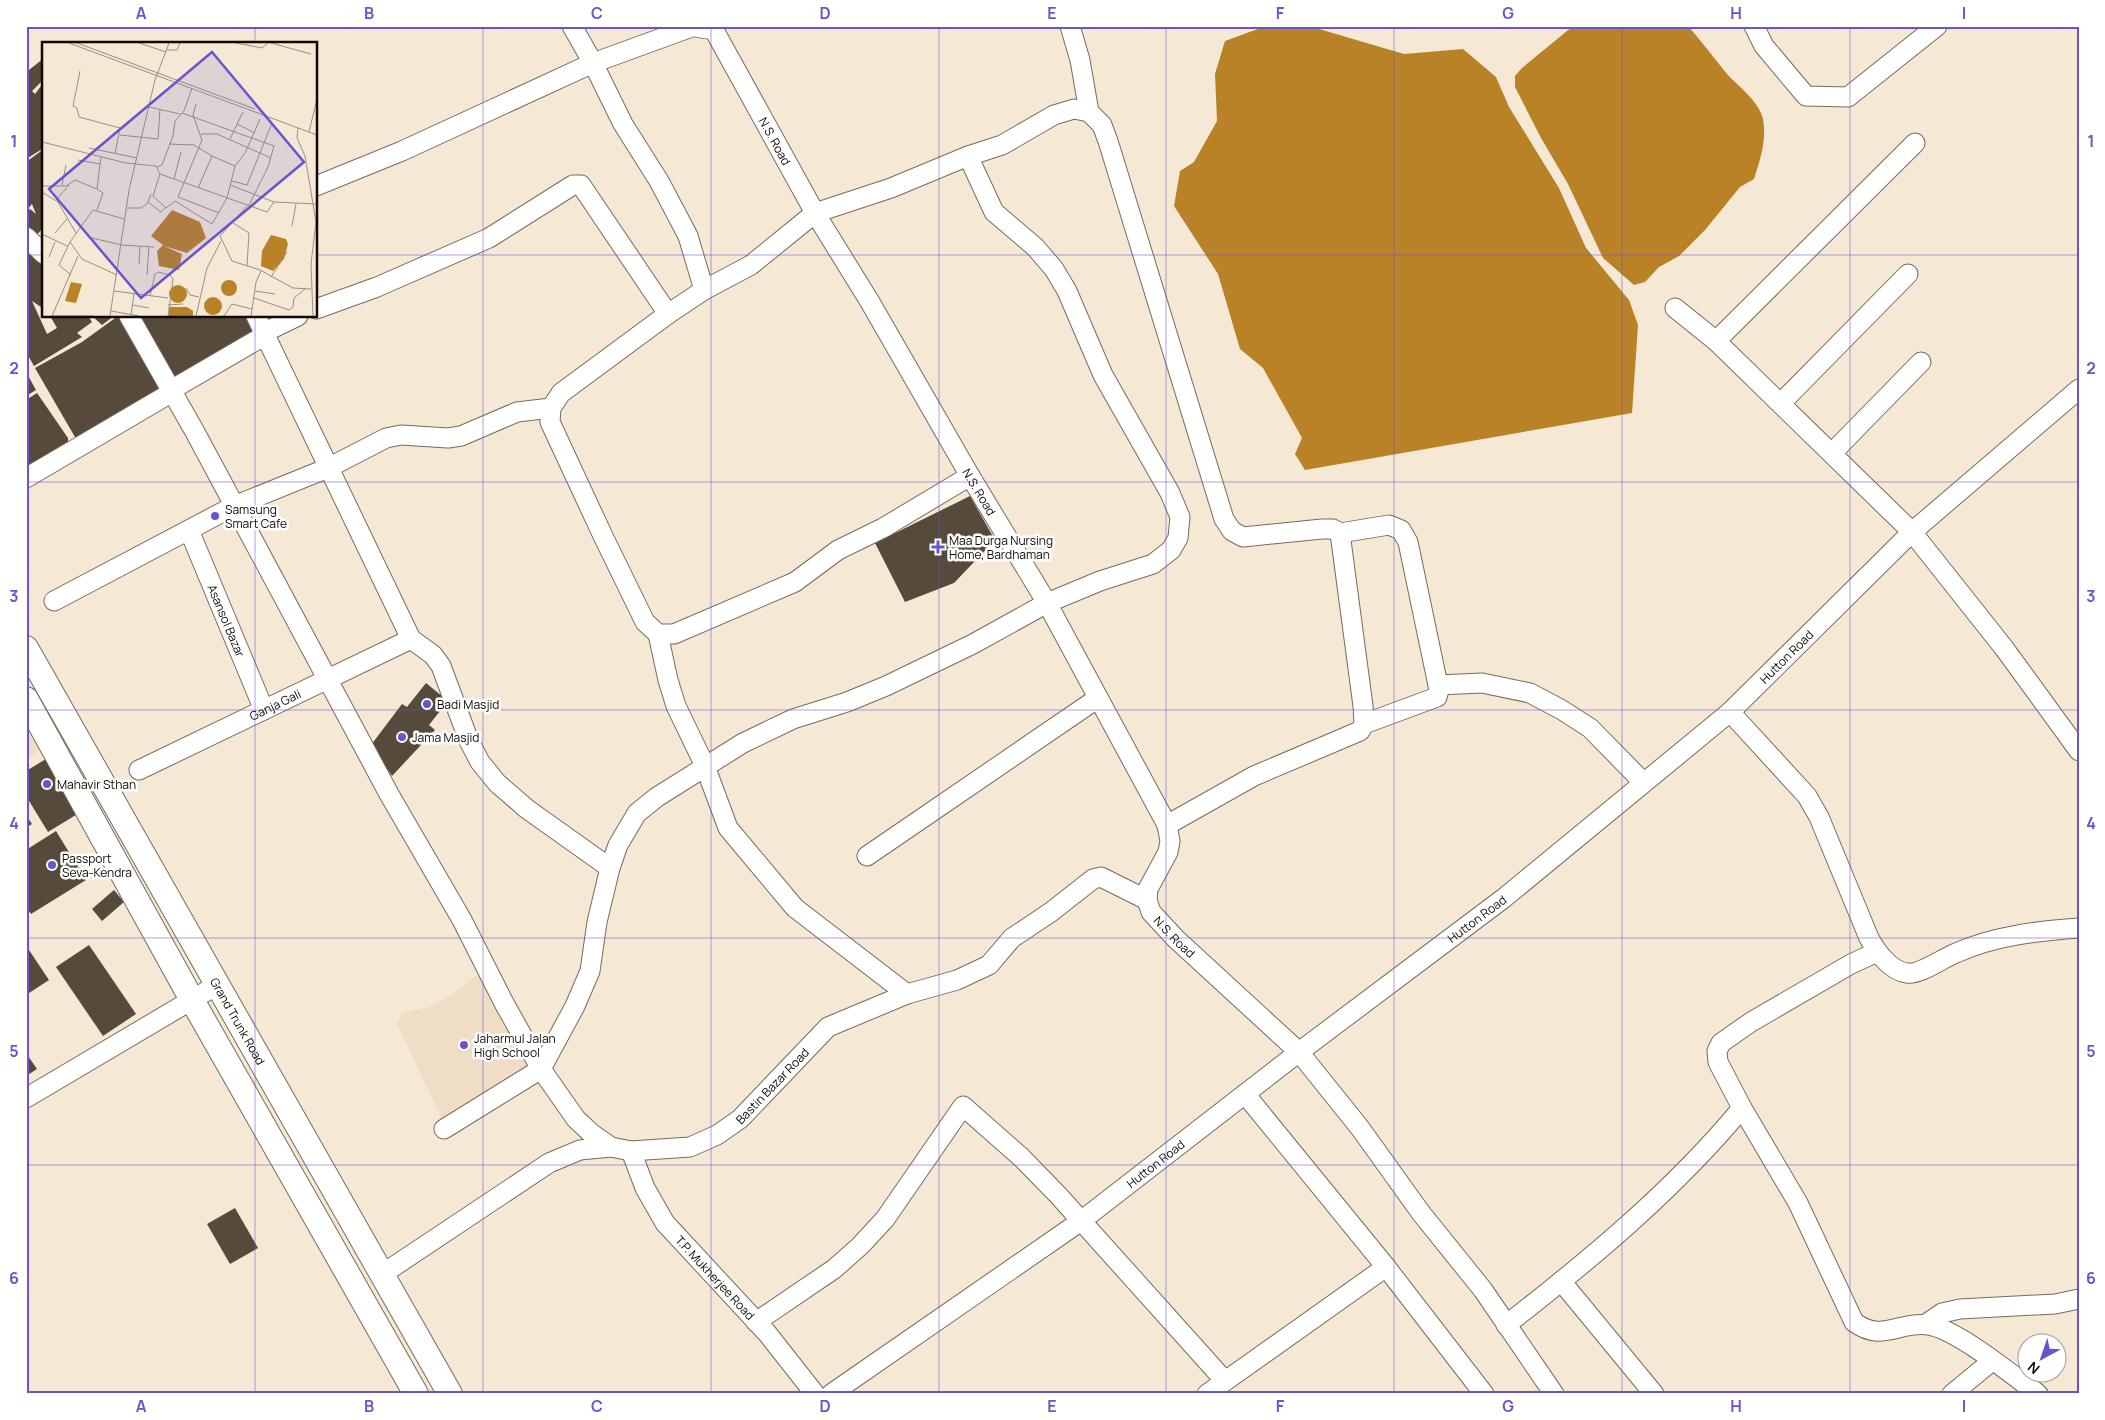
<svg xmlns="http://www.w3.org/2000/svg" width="2105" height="1420" font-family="Manrope,sans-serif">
  <rect width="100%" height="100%" fill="#f5e8d5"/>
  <path fill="#f0ddc5" d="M26 725 41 751 26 759Z
    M480 973 533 1065 442 1119 397 1024 402 1013 429 1007 451 995Z"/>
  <path fill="#ba8226" d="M1266 26H1309L1404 54 1463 49 1496 77 1509 107 1559 188 1586 248 1629 300 1638 325 1632 413 1305 470 1295 454 1302 438 1263 368 1240 349 1218 274 1174 206 1180 171 1194 162 1217 121 1215 74 1225 41Z
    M1573 26H1688C1702 42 1714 58 1727 74 1739 87 1759 101 1763 119 1767 140 1760 160 1754 179L1740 187 1705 230 1679 256 1659 267 1645 282 1634 285 1603 258 1568 184 1541 138 1515 87V76L1522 68Z"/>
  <path fill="#554a3b" d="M44 58V79L32 91 35 94 44 82V148L26 159V69L29 70Z
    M44 149V227L32 240 26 235V214L30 209 36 214 32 204 26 211V162Z
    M26 239 44 255V309L32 301 47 334 57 328 50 316H67L70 318 73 316H88L92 322 77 333 82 337 34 366 26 352Z
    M92 316H114L102 325Z
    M118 316H123L169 392 79 444 35 368 82 342Z
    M135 316H251L259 333 173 384Z
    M26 372 36 390 26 396Z
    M37 393 68 438V444L26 475V400Z
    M970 496 995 540 954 583 905 602 875 543Z
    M426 683 448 701 429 725 435 730 392 776 371 745 402 704 407 707Z
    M51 756 84 810 48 832 26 796V771Z
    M26 815 32 824 26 828Z
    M56 831 86 880 31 914 26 907V850Z
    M114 890 124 902 102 921 92 909Z
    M89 945 136 1014 103 1036 56 967Z
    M29 950 49 980 26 995V951Z
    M26 1053 37 1069 26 1076Z
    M235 1208 258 1248 230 1264 207 1224Z"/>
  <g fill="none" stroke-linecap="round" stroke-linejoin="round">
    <g stroke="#776c5c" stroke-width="21">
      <g id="minor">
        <path d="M572 26 593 63 623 124 659 181 688 236 704 290"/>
        <path id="s1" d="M689 26 714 30 815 213 870 302 970 476 1047 603 1167 825 1170 841 1168 852 1148 889 1147 900 1151 912 1176 939 1299 1052 1360 1128 1421 1213 1483 1290 1554 1394"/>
        <path d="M1070 26 1080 60 1089 112"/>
        <path d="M1754 26 1764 46 1806 96 1848 97 1937 26"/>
        <path d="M316 186 402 151 593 63 689 28"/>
        <path d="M26 237 44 254"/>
        <path d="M1675 308 1716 341 1912 532 2004 648 2079 751"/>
        <path d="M316 309 377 287 489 238 573 185H581L668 314"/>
        <path d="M129 316 195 432 389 794 462 920 504 1003 541 1069 576 1119 591 1133 611 1147"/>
        <path d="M256 316 411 639 433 655 441 666 469 741 480 762 497 783 527 809 610 868"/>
        <path d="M1716 341 1915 143"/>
        <path d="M1781 403 1908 274"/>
        <path d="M1832 453 1921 362"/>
        <path d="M970 476 883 528 838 550 795 582 674 634H658L645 622 603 536 550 422 551 408 561 393 668 314 704 290 751 265 815 213 891 188 968 156 1002 145 1054 115 1074 109 1089 112 1102 125 1108 141 1224 519 1232 531 1243 537 1322 529H1333L1340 533 1363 706 1364 724 1360 731 1254 776 1167 825"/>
        <path d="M26 478 169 394 171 390 262 337 263 333 298 316"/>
        <path id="s2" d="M189 530 264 710"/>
        <path d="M1340 533 1389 525 1401 530 1408 542 1439 690 1437 697 1364 724"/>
        <path d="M54 601 234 506 328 468 386 438 401 435 448 438 461 436 517 412 551 408"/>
        <path d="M658 634 668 680 676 706 705 766 728 828 795 908 907 994"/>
        <path d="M1438 685 1482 683 1530 693 1562 710 1590 728 1643 782"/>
        <path d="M1730 712 1807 796 1819 817 1869 938C1876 951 1890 971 1907 973 1920 975 1943 958 1956 953 1994 936 2037 931 2079 928"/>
        <path id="s3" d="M139 770 411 639"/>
        <path d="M867 856 1098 698"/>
        <path d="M1245 1094 1386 1267 1484 1394"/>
        <path d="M26 1098 217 985"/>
        <path d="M1742 1108 1798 1203 1854 1322C1882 1343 1899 1321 1928 1325 1955 1328 2014 1376 2038 1394"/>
        <path d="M444 1129 541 1069 575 1006 590 971 597 922 610 868 618 845 637 813 657 797 743 743 793 719 847 702 886 686 973 644 1047 603 1100 581 1153 564 1171 550 1178 538 1180 517 1170 493 1103 375 1067 291 1054 269 1035 247 994 212 968 156"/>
        <path id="s4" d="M631 1151 645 1188 665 1223 767 1333 815 1394"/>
        <path id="s5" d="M381 1275 549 1163 580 1150 611 1147 631 1151 690 1147 717 1135 740 1119 828 1027 907 994 957 980 989 965 1012 938 1051 912 1093 879 1101 877 1147 900"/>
        <path d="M1561 1281 1654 1394"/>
        <path d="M756 1322 834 1269 860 1246 885 1219 963 1106 1022 1158 1058 1195 1225 1381"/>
        <path d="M1926 1324 1942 1313 1960 1309 2055 1304 2079 1299"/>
        <path d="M1506 1325C1590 1260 1674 1190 1742 1108L1718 1062 1717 1051 1721 1043 1751 1022 1851 964 1877 952"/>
        <path id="s6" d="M831 1394 1081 1221 1299 1052 1504 898 1730 712 1912 532 2079 389"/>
        <path d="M1207 1394 1386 1267"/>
        <path d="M1952 1394 1992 1361"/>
      </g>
    </g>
    <g stroke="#776c5c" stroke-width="26">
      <g id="major">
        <path id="s7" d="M26 648 450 1394"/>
        <path d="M26 699 192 1000 416 1394"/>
      </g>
    </g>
    <use href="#minor" stroke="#fff" stroke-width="19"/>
    <use href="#major" stroke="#fff" stroke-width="24"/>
  </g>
  <path fill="none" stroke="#6755cf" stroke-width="1" stroke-opacity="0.55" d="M255 26V44M483 26V1394M711 26V1394M939 26V1394M1166 26V1394M1394 26V1394M1622 26V1394M1850 26V1394M26 255H44M316 255H2079M255 316V1394M26 482H2079M26 710H2079M26 938H2079M26 1165H2079"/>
  <g fill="#6755cf" stroke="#fff" stroke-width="2">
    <circle cx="215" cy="516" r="5"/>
    <path d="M935.5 539.5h5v5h5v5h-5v5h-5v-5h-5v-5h5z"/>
    <circle cx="427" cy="704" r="5"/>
    <circle cx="402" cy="737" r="5"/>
    <circle cx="47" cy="784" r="5"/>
    <circle cx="52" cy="865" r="5"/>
    <circle cx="464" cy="1045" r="5"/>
  </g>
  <g text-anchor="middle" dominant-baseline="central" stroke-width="5" stroke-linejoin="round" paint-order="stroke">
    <g font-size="12" fill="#0f0b05" stroke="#fff">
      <text stroke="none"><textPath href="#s1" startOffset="152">N.S. Road</textPath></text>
      <text stroke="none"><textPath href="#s1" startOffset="558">N.S. Road</textPath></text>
      <text stroke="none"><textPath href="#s2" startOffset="98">Asansol Bazar</textPath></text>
      <text stroke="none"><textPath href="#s6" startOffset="1208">Hutton Road</textPath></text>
      <text stroke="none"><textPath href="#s3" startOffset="151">Ganja Gali</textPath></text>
      <text stroke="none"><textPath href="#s6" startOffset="802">Hutton Road</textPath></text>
      <text stroke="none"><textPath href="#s1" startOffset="1068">N.S. Road</textPath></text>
      <text stroke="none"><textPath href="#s7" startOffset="429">Grand Trunk Road</textPath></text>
      <text stroke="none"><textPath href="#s5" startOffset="450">Bastin Bazar Road</textPath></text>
      <text stroke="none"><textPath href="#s6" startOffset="398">Hutton Road</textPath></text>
      <text stroke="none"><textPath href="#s4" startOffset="154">T.P. Mukherjee Road</textPath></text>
    </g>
    <g font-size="12" fill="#0f0b05" stroke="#fff" text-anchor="start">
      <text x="225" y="509">Samsung<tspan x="225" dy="14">Smart Cafe</tspan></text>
      <text x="949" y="540">Maa Durga Nursing<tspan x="949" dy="14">Home, Bardhaman</tspan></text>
      <text x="437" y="704">Badi Masjid</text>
      <text x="412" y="737">Jama Masjid</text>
      <text x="57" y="784">Mahavir Sthan</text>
      <text x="62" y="858">Passport<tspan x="62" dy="14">Seva-Kendra</tspan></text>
      <text x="474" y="1038">Jaharmul Jalan<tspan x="474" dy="14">High School</tspan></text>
    </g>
  </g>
  <g transform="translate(42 42)">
    <rect width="275" height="275" fill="#f5e8d5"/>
    <path d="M130 168 158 180 164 196 145 211 122 204 140 212 137 228 117 224 115 209 121 203 109 194ZM229 193 244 197 246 202 242 217 231 229 219 224 220 209ZM179 246a8 8 0 1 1 16 0a8 8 0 1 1-16 0ZM29 240 40 242 34 261 23 259ZM127 252a9 9 0 1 1 18 0a9 9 0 1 1-18 0ZM162 264a9 9 0 1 1 18 0a9 9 0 1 1-18 0ZM127 265H145L151 269V274H127Z" fill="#ba8226"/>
    <path fill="none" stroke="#999082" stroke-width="1" d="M27 1 275 93M35 1 213 67M97 1 124 10M194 1 220 6 226 1M229 1 269 12M125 8H135L138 1M38 29 31 64 35 66 37 75 78 86 73 112M154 62 151 73 160 98 136 155 177 171M107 65 138 72M140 71 232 104 226 125 207 163M195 82 213 91M256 86 255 96 263 114 274 180 269 222 271 274M267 90 275 57M159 92H175L229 116M78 93 116 97 118 67M188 97 201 70M0 100 84 121 114 124 118 132 225 170 232 160 275 162M127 102 152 103 170 114M47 106 95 116M36 118 58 122M193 124 203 111 218 77M115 125 120 123 131 94 133 79 142 69 150 46M118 132 111 154 124 166 133 159 170 182 185 156 193 124 170 114 156 146M132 137 139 110M190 139 205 143 230 81M20 143 24 123M188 143 232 160M0 144H24L33 138 55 147M0 150 16 160 34 191M109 152 106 160 119 170 123 166M14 158 27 143M205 164 178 194 190 219 218 228 251 246 269 247M84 166H99L106 161M55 168 61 151 55 147 59 115M191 181 207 191 205 224M250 184 254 162M13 191 25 177M0 192 25 204M50 196 80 203 112 205M28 200 17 223 29 233M7 215 13 200M97 222 98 204M75 233 40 217 28 200 51 168 82 177M105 233 107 205M229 235 245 210M144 246 148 253 157 255M72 249 126 256M213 249 233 252M108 254 113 232 116 230 128 233 131 237 126 274M212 256 247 268 251 265 252 256 263 247M91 263 107 266M126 263 141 262M69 269 97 274M89 273 92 252M10 274 36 214M10 274H52M68 274 87 148 113 38 127 1M154 274 165 226 179 199M182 274 190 262 210 267M209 274 214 240 219 229"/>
    <path fill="#6755cf" fill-opacity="0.15" stroke="#6755cf" stroke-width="2.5" d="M170 10 262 120 99 256 7 147Z"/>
    <rect width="275" height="275" fill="none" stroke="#0f0b05" stroke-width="2.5"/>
  </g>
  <rect width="2105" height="1420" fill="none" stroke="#ffffff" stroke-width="55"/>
  <g transform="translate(2042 1358) rotate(220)"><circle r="24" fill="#ffffff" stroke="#9f9d9b"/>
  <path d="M0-4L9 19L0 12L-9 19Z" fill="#6755cf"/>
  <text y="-8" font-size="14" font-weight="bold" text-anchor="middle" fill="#0f0b05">N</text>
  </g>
  <rect x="28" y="28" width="2050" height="1364" fill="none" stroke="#6755cf" stroke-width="2"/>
  <g font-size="16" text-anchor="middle" font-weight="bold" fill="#6755cf">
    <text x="141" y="19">A</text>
    <text x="369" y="19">B</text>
    <text x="597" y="19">C</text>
    <text x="825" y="19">D</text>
    <text x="1052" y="19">E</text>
    <text x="1280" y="19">F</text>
    <text x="1508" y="19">G</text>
    <text x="1736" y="19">H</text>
    <text x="1964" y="19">I</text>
    <text x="14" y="147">1</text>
    <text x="2091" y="147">1</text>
    <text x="14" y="374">2</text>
    <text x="2091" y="374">2</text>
    <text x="14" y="602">3</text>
    <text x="2091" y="602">3</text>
    <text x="14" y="829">4</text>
    <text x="2091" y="829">4</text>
    <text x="14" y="1057">5</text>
    <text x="2091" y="1057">5</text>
    <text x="14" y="1284">6</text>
    <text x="2091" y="1284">6</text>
    <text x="141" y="1412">A</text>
    <text x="369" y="1412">B</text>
    <text x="597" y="1412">C</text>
    <text x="825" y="1412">D</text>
    <text x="1052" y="1412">E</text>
    <text x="1280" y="1412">F</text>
    <text x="1508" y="1412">G</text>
    <text x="1736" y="1412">H</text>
    <text x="1964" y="1412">I</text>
  </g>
</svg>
